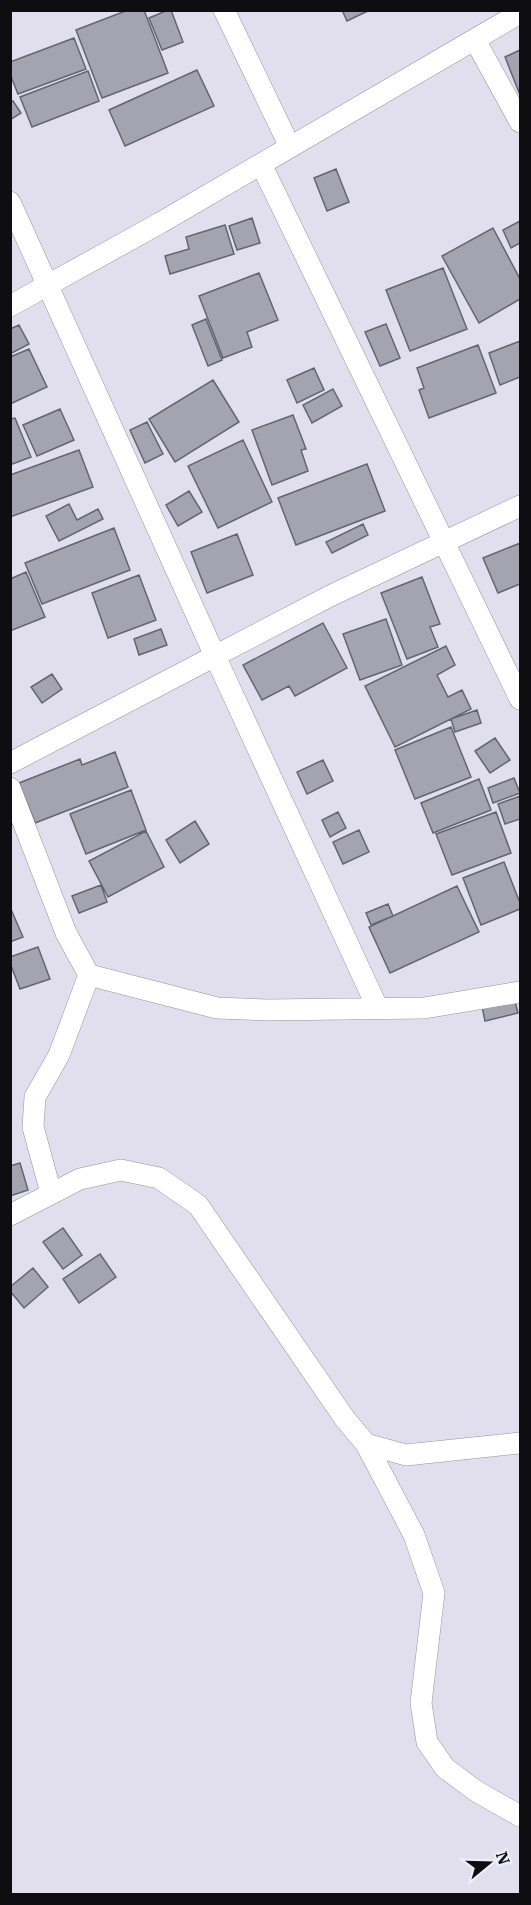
<svg xmlns="http://www.w3.org/2000/svg" width="531" height="1905" font-family="'IBM Plex Serif',serif">
  <rect width="100%" height="100%" fill="#e1dfed"/>
  <path fill="#a4a3b0" stroke="#656470" stroke-width="1.5" d="M128 10H144L168 73 102 98 76 30Z
    M168 10H171L183 42 162 50 149 18Z
    M342 10H370L347 21Z
    M74 38 86 69 18 94 10 74V62Z
    M520 50V95L505 57Z
    M197 70 214 106 125 146 109 110Z
    M88 71 99 101 32 127 20 97Z
    M13 101 21 113 10 120V102Z
    M336 169 349 202 327 211 314 178Z
    M252 218 260 243 237 250 229 226Z
    M520 221V243L511 248 503 230Z
    M225 225 234 254 170 274 165 256 189 249 186 237Z
    M493 228 520 279V299L479 323 442 256Z
    M443 268 467 329 410 351 386 290Z
    M259 273 278 320 247 332 252 347 223 358 199 296Z
    M206 319 222 360 208 366 192 325Z
    M386 324 400 358 380 366 365 332Z
    M19 325 29 344 10 354V329Z
    M520 341V377L500 385 489 353Z
    M478 345 496 393 429 418 419 390 424 388 417 368Z
    M29 349 47 387 10 404V357Z
    M314 368 324 390 297 403 287 380Z
    M213 380 239 422 175 462 149 419Z
    M333 389 342 406 312 423 303 405Z
    M60 409 74 440 37 456 23 425Z
    M293 415 306 449 301 450 308 471 272 485 252 430Z
    M15 418 31 457 10 465V419Z
    M147 422 163 454 145 463 130 430Z
    M243 440 272 502 218 528 188 466Z
    M79 450 93 487 10 517V475Z
    M367 464 385 511 296 545 278 498Z
    M189 491 202 512 178 526 166 505Z
    M69 504 77 520 98 509 103 519 59 541 46 516Z
    M363 524 368 535 332 553 326 542Z
    M114 528 130 570 42 604 25 563Z
    M237 534 253 575 207 593 191 552Z
    M520 543V584L498 593 483 558Z
    M26 572 45 617 10 631V579Z
    M139 575 156 620 108 638 92 593Z
    M422 577 440 624 430 627 438 647 407 659 381 593Z
    M386 619 402 665 360 680 343 634Z
    M323 623 347 668 295 696 289 686 262 700 243 665Z
    M161 629 167 645 139 655 134 639Z
    M446 646 455 665 437 675 448 697 462 690 471 709 395 747 365 686Z
    M52 674 62 689 42 703 31 687Z
    M477 710 481 723 455 732 451 719Z
    M451 727 471 777 415 799 395 750Z
    M495 738 510 760 490 773 475 751Z
    M115 752 128 787 35 823 19 783 80 759 82 765Z
    M323 760 333 781 307 794 297 772Z
    M514 778 520 793 493 803 488 788Z
    M479 779 491 810 433 833 421 803Z
    M131 790 146 830 86 854 70 814Z
    M520 796V819L505 824 498 804Z
    M338 812 346 828 330 837 322 820Z
    M496 812 511 853 452 875 436 834Z
    M195 821 209 844 180 863 166 840Z
    M359 830 369 852 343 864 333 842Z
    M146 831 164 867 108 897 89 861Z
    M504 862 520 903V909L481 925 463 878Z
    M101 885 107 902 79 913 72 896Z
    M457 886 479 932 390 973 369 927Z
    M388 904 393 916 371 925 366 913Z
    M10 907 23 937 10 942Z
    M38 947 50 979 20 989 10 963V957Z
    M512 990 518 1013 485 1021 480 997Z
    M20 1163 28 1190 10 1196V1166Z
    M63 1228 82 1255 63 1269 43 1242Z
    M100 1254 116 1277 79 1303 63 1279Z
    M33 1268 48 1287 24 1308 10 1291V1287Z"/>
  <g fill="none" stroke-linecap="round" stroke-linejoin="round">
    <g stroke="#9594a0" stroke-width="22">
      <path id="street" d="M224 10 290 147
        M475 40 520 122
        M261 164 520 699
        M10 202 215 656 330 596 520 506
        M10 306 160 223 520 13
        M10 763 215 656 378 1009
        M10 788 66 933 89 975 59 1055 35 1097 33 1127 51 1193
        M89 975 217 1008 267 1010 424 1008 520 992
        M10 1215 80 1179 121 1170 159 1178 198 1205 345 1419 366 1444 414 1535 434 1593 421 1703 427 1742 445 1768 476 1791 520 1816
        M366 1444 406 1455 520 1443"/>
    </g>
    <use href="#street" stroke="#fff" stroke-width="21"/>
  </g>
  <rect width="531" height="1905" fill="none" stroke="#0e0e12" stroke-width="24"/>
  <g transform="translate(489 1863) rotate(71)" stroke="#eeedfa" stroke-width="4.5" paint-order="stroke">
  <path d="M0-4.5L10 22L0 15L-10 22Z" fill="#0e0e12"/>
  <text y="-9" font-size="16" font-weight="bold" text-anchor="middle" fill="#0e0e12">N</text>
  </g>
</svg>
